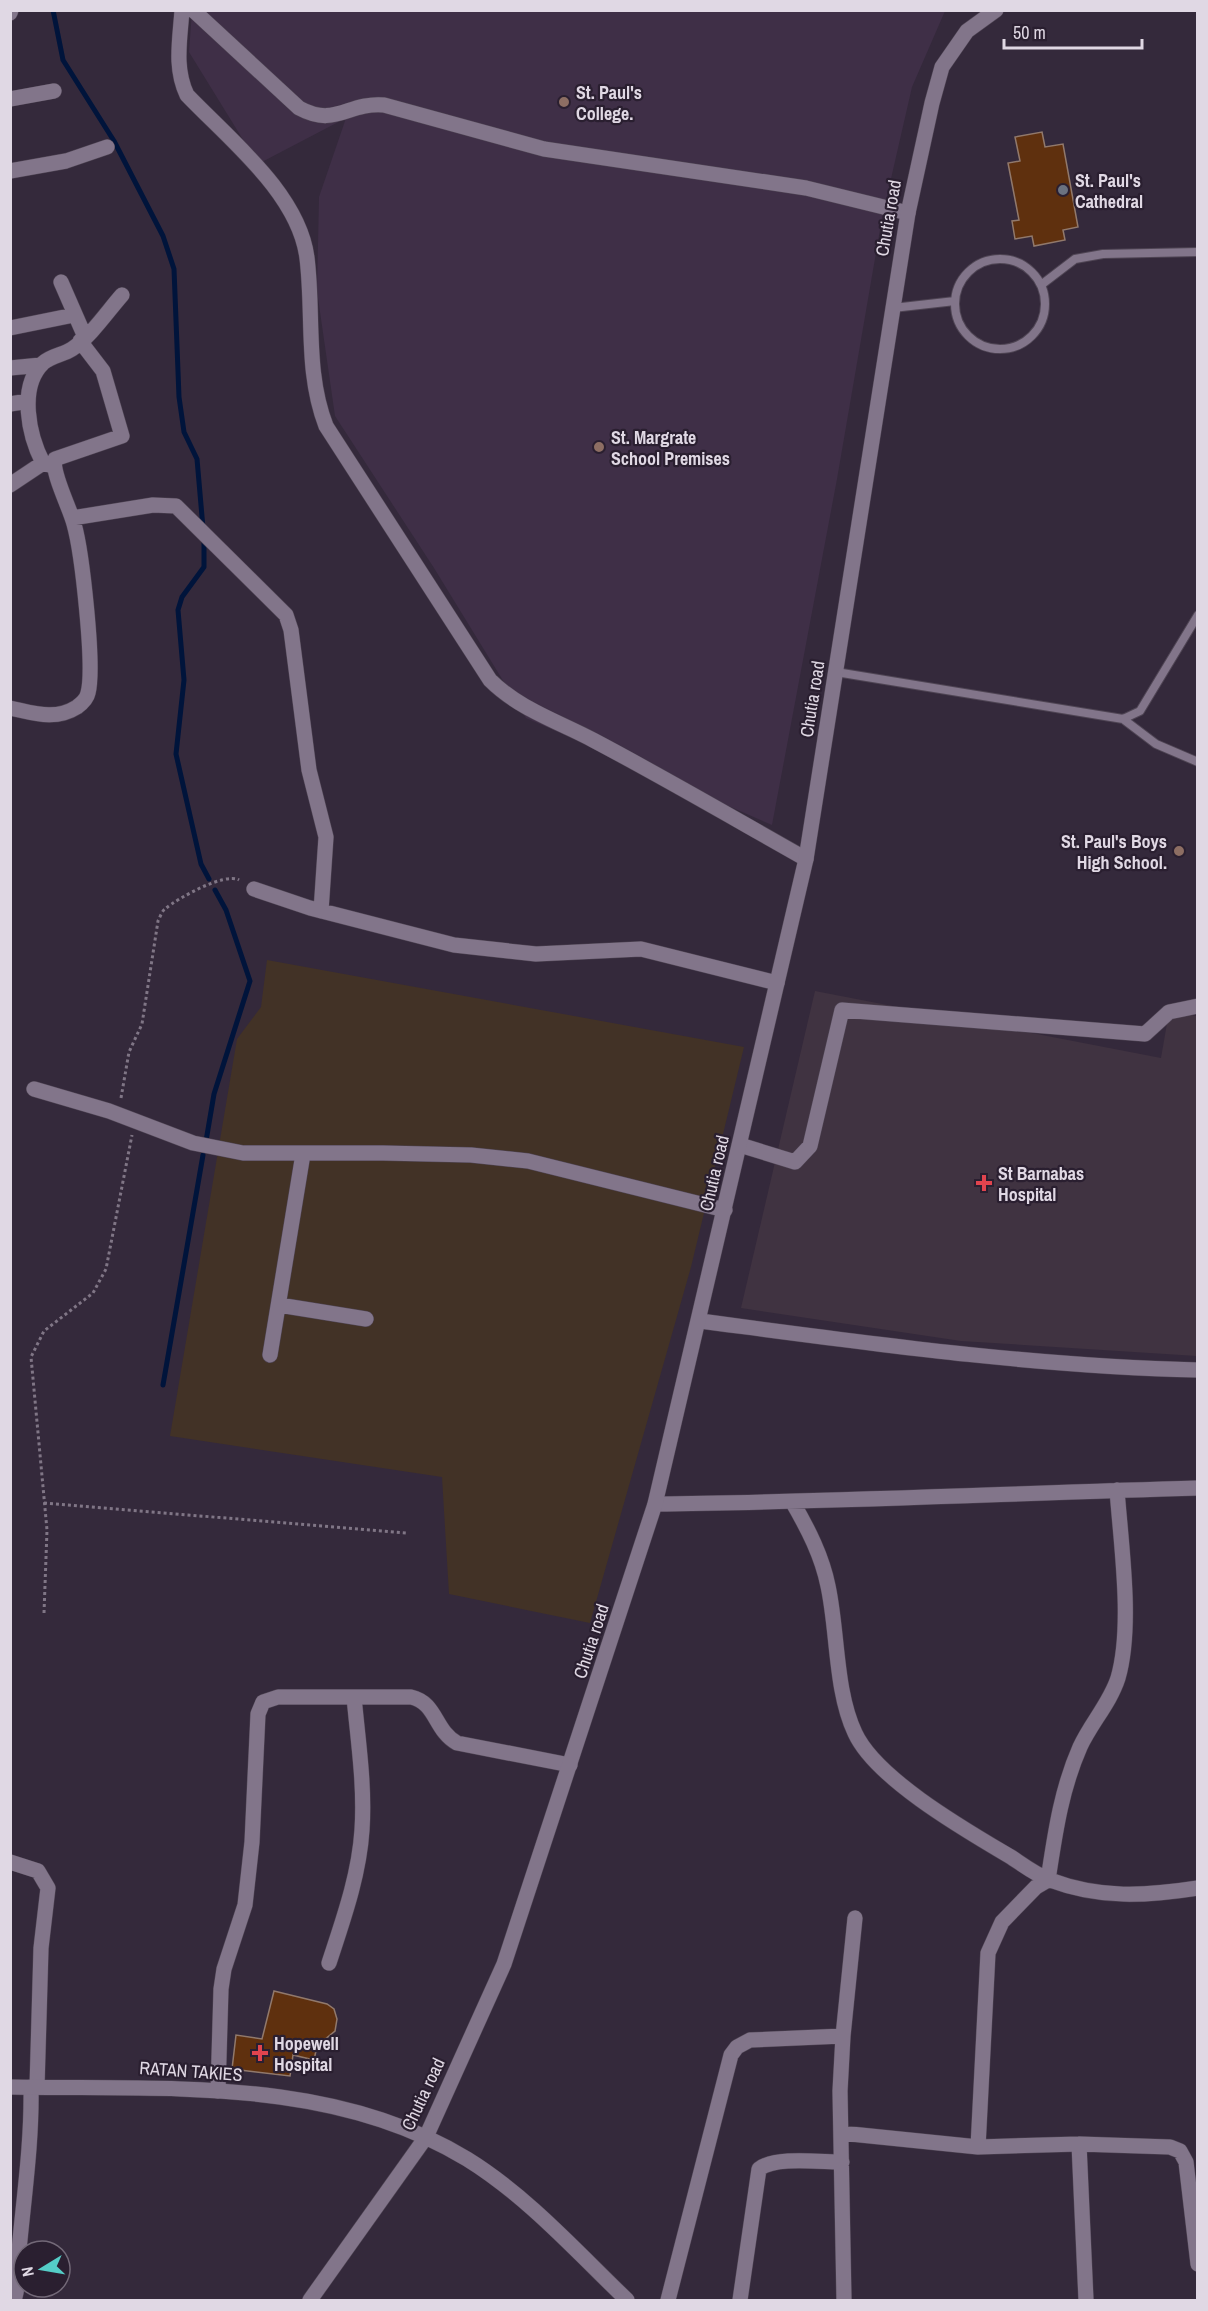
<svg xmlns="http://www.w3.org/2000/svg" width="1208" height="2311" font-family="'Archivo Narrow',sans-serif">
  <rect width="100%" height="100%" fill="#34293b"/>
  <path fill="#3f2f47" d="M192 11H945L912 87 882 218 837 479 772 825 526 718 434 568 335 416 317 291 319 197 346 118 258 164 189 52Z"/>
  <path fill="#423226" d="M267 960 744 1047 691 1267 590 1623 449 1594 442 1477 170 1436 237 1039 261 1007Z"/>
  <path fill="#403341" d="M815 991 1161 1058 1169 1012 1197 1016V1356L961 1341 741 1308Z"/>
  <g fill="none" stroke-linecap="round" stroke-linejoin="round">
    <path stroke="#00143b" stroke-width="5" d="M53 10 63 60 114 141 163 236 174 269 179 397 184 432 197 459 203 528
      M204 538V567L182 597 178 610 184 680 176 754 201 864 209 879
      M206 1141 214 1094 250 981 226 910 215 890
      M163 1385 203 1155"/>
  </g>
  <path fill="#5f300e" stroke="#91796c" stroke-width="1.5" d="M1042 132 1045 147 1063 144 1078 227 1063 230 1065 240 1034 246 1032 236 1015 239 1012 221 1019 220 1008 163 1020 161 1015 137Z
    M274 1991 327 2004 334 2009 337 2019 335 2031 317 2046 314 2060 293 2055 290 2076 232 2069 236 2035 262 2039Z"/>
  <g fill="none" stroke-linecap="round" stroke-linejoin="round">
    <g stroke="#4f4554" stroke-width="10">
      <path id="lane" d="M955 304a45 45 0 1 1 90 0a45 45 0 1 1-90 0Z
        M1041 285 1075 259 1103 254 1198 252
        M893 308 955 301
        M836 672 1123 719 1140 711 1198 615
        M1123 719 1156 744 1198 762"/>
    </g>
    <g stroke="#4f4554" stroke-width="16">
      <path id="street" d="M182 10C180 40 174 68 187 95 230 140 299 194 307 258 314 315 305 372 326 426L490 680C519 709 557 721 593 740 665 778 735 819 806 859
        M193 10 299 108C336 128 347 102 384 105L544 149 806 188 908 213
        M10 13 11 10
        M10 99 54 91
        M10 171 66 161 107 147
        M61 282 85 337
        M10 328 74 315
        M10 368 41 365
        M10 404 28 401
        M53 466 43 463C29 436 18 387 43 363 52 355 63 355 72 349 91 336 107 312 122 295
        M10 485 43 463
        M72 518 153 505 176 506 286 615 291 630 309 770 326 837 321 911
        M10 708C34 713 55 721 77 707 81 704 87 698 88 693 95 667 82 552 74 524 70 508 51 472 55 459L122 436 103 371 80 341
        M254 889 310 908 454 945 536 954 641 949 777 983
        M34 1089 109 1111 193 1143 243 1153H383L471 1155 528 1161 725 1210
        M740 1145 795 1162 810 1146 842 1010 1145 1034 1169 1012 1198 1006
        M279 1305 366 1319
        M700 1321C867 1343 1028 1366 1198 1370
        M270 1355 303 1154
        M793 1503C808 1529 822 1556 828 1586 838 1632 835 1691 855 1733 876 1779 967 1831 1011 1857 1023 1865 1036 1875 1050 1880 1100 1899 1146 1896 1198 1888
        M655 1504C836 1502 1017 1493 1198 1488
        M10 1862 38 1871 48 1888 41 1948 37 2087
        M329 1963C343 1920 359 1876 362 1830 365 1785 358 1741 354 1697
        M218 2091 221 1989 224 1969 245 1905 252 1842 258 1714 263 1702 278 1697H411C437 1703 434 1730 457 1743L570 1765
        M841 2133 978 2147 1079 2144 1170 2147 1180 2151 1186 2162 1198 2264
        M1079 2144 1086 2300
        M978 2147 988 1953 1002 1922 1036 1887 1048 1880C1055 1834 1061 1790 1080 1747 1091 1723 1110 1703 1118 1678 1133 1626 1121 1545 1117 1490
        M14 2300C20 2284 17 2267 19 2250 24 2196 32 2142 31 2087
        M668 2300 731 2055 737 2047 750 2040 843 2036
        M740 2300 759 2169C775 2156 820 2162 842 2162
        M844 2300 840 2091 843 2036 855 1918"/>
    </g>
    <g stroke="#4f4554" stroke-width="16">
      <path id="secondary" d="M10 2087C164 2090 331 2076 467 2159 527 2196 577 2252 627 2300
        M310 2300 426 2137 504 1964 655 1504 806 859 908 213 932 103 942 67 967 31 996 10"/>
    </g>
    <path stroke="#807686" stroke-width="3" stroke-dasharray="3 3" stroke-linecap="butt" d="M121 1098 129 1052 142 1024 158 921C160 917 162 911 165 909 178 898 225 872 239 880
      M44 1503 406 1533
      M44 1613 47 1530 31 1357 44 1331 93 1293 106 1269 132 1135"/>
    <use href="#lane" stroke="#82758a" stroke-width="8"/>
    <use href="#street" stroke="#82758a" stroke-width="15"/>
    <use href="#secondary" stroke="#82758a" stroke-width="15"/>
  </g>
  <g fill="#8d6e63" stroke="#2a1f30" stroke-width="2">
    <circle cx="564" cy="102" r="6"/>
    <circle cx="599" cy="447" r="6"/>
    <circle cx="1179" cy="851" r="6"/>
  </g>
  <circle fill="#6b7280" stroke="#2a1f30" stroke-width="2" cx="1063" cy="190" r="6"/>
  <g fill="#e0444e" stroke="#2a1f30" stroke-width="2">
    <path d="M981 1174h6v6h6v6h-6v6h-6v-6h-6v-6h6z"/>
    <path d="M257 2044h6v6h6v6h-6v6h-6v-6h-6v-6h6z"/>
  </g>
  <g text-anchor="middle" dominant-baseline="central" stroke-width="4.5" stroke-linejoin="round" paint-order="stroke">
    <g font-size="18" font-weight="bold" fill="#e0d8e4" stroke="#2a1f30" text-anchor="start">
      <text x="576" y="92">St. Paul's<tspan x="576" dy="21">College.</tspan></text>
      <text x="1075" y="180">St. Paul's<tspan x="1075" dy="21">Cathedral</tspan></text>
      <text x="611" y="437">St. Margrate<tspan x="611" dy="21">School Premises</tspan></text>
      <text x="1167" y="841" text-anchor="end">St. Paul's Boys<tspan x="1167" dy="21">High School.</tspan></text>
      <text x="998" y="1173">St Barnabas<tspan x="998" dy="21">Hospital</tspan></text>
      <text x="274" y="2043">Hopewell<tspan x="274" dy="21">Hospital</tspan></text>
    </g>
    <g font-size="18" fill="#e0d8e4" stroke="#2a1f30">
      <text transform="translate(888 218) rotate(-80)">Chutia road</text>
      <text transform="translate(812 699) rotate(-81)">Chutia road</text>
      <text transform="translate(714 1173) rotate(-77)">Chutia road</text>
      <text transform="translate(591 1641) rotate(-72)">Chutia road</text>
      <text transform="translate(191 2071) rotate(4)">RATAN TAKIES</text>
      <text transform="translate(423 2094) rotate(-65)">Chutia road</text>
    </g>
  </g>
  <rect width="1208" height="2311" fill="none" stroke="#e0d8e4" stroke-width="24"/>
  <g transform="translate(42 2269) rotate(259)"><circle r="28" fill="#2a1f30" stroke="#736978" stroke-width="1.5"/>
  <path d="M0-4.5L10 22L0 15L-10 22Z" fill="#54cdc7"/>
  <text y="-9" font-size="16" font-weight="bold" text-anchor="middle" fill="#e0d8e4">N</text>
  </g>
  <path d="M1004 39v9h138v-9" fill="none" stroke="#e0d8e4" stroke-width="3"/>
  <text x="1013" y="39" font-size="18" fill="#e0d8e4" stroke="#2a1f30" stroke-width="4.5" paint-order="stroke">50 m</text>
</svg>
